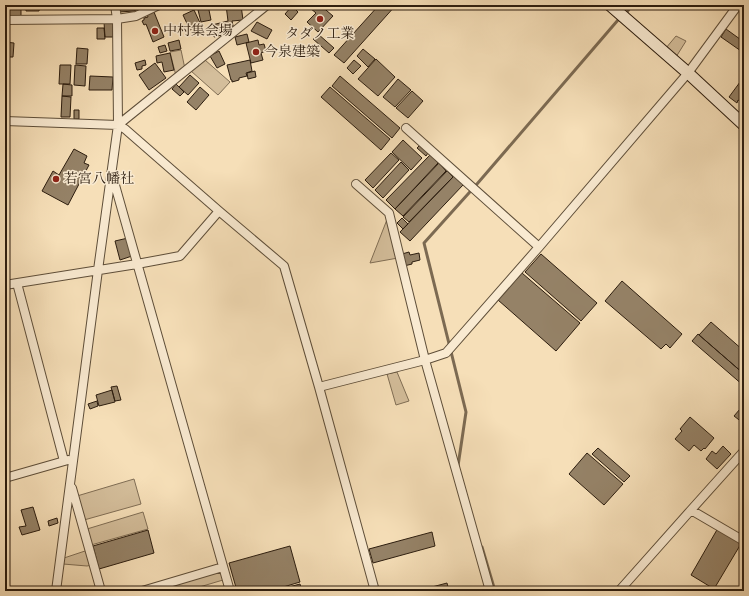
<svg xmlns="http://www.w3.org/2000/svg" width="749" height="596" font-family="'IM FELL DW Pica','Noto Serif JP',serif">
  <rect width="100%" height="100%" fill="#f6dfb8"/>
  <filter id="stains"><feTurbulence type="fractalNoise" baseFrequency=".005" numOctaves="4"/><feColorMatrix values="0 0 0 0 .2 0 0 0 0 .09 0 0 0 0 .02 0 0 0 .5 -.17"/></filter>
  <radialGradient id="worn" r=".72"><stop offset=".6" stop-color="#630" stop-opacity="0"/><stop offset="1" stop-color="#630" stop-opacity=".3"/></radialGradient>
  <path fill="#d4be9b" stroke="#806e55" d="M676 36 686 41 676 57 666 48Z
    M181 50 185 69 176 76 170 52Z
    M205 60 230 82 218 95 191 71Z
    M388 217 398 258 370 263Z
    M397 372 409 401 396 405 387 374Z
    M134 479 141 504 84 520 77 496Z
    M143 512 148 529 91 545 87 529Z
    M88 550 92 565 87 566 63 564 64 558Z
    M221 571 223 580 186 591H159V589Z"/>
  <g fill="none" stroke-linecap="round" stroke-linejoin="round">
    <path stroke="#7c6a52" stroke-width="3" d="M625 15 632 5
      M458 466 466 412 424 243 477 184 618 20
      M482 547 495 591"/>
  </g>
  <path fill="#958267" stroke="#2c1d0f" d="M26 5H40L39 11H26Z
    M119 5H146L134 11 119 12Z
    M199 5H208L211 20 201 22 197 6Z
    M226 5H241L243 20 232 21 234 30 230 33 214 37 212 25 228 21Z
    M313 5H320L333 16 318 32 307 22 316 13 310 8Z
    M379 5H396L344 63 334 55Z
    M292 6 298 12 291 20 285 14Z
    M5 7H21V17H5Z
    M194 10 201 25 190 30 183 15Z
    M154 12 164 37 153 42 146 24 144 25 142 21 144 20V18L148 17 147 14Z
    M104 22H113V37H105Z
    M257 22 272 30 267 39 251 31Z
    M97 28H104L105 39H97Z
    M726 29 744 42V47L741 51 721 37Z
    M247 34 249 42 237 45 235 37Z
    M318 34 334 48 329 53 313 39Z
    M179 40 181 49 170 51 168 43Z
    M258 40 259 45 264 44 266 51 261 53 263 60 251 63 246 43Z
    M5 42 14 43 13 57H5Z
    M165 45 167 51 160 53 158 47Z
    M77 48 88 49 87 64H76Z
    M363 49 375 59 368 67 357 56Z
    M219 51 225 64 217 68 210 56Z
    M170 53 174 70 164 72 162 62 157 63 156 56Z
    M376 59 395 77 378 96 358 79Z
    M145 60 146 65 142 66V69L137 70 135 63Z
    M250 60 252 71 246 73 247 76 239 78V80L232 82V80H231L227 65Z
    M354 60 361 66 353 74 347 68Z
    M155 63 166 78 149 90 139 75Z
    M60 65H71L70 84H59Z
    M75 65 86 66 85 86 74 85Z
    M255 71 256 77 248 79 247 73Z
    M190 75 199 83 188 95 179 87Z
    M90 76 113 77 112 90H89Z
    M340 76 400 128 392 138 332 86Z
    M743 78 744 79V104L738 100 737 103 729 97Z
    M398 79 411 90 395 107 383 97Z
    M63 84 72 85V96H62Z
    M176 84 184 92 180 96 172 89Z
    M200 87 209 95 196 110 187 102Z
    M330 87 390 139 381 150 321 97Z
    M412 91 423 101 408 118 396 108Z
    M62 96 71 97 70 117H61Z
    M74 110H79V119H74Z
    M403 140 422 158 411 170 392 152Z
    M420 145 428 153 426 156 417 148Z
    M74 149 87 156 84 163 89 165 68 205 42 191 53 171 59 175Z
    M391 153 399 160 373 188 365 180Z
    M430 155 438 163 395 209 386 200Z
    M401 162 409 170 383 198 375 190Z
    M439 163 446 171 403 216 395 209Z
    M447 171 453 177 409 222 403 217Z
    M454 176 463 185 410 241 400 232Z
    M402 218 408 224 403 229 397 223Z
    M128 238 132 256 120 260 115 241Z
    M409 252 410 255 419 253 420 260 412 262V264L404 266 402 254Z
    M541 254 597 303 581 321 525 272Z
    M522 273 580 323 556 351 498 300Z
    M622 281 682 334 670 348 666 344 661 349 605 301Z
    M711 322 744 351V374L699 335Z
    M698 334 744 374V386L692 341Z
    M117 386 121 400 115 401 111 387Z
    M112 390 115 402 99 406 96 395Z
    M97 401 98 406 90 409 88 404Z
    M740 409 744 413V422L743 423 734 416Z
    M690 417 714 438 705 449 704 448 701 451 694 445 689 451 675 439 682 431 680 429Z
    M723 446 731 454 717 469 706 459 712 451 716 454Z
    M598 448 630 476 624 482 592 454Z
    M587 453 623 484 604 505 569 474Z
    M33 507 40 530 22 535 19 527 26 526 21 510Z
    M57 518 58 523 49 526 48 521Z
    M718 528 742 542 714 589 691 575Z
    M148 530 154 553 99 569 93 546Z
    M432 532 435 546 373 563 369 549Z
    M290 546 300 582 270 591H237L229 563Z
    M447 583 449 591H417Z
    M300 584 302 591H274Z"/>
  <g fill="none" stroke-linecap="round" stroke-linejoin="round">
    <g stroke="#5e4e39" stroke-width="10">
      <path id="street" d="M5 20 117 19 136 16 159 5
        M5 121 118 125 125 129 219 211 284 266 319 387 375 591
        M118 125 267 5
        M406 128 539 247
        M113 178 230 591
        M356 184 389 213 425 360 490 591
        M17 283 64 461
        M5 285 137 264 180 256 219 211
        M319 387 425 360 446 353 539 247 688 73 738 5
        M5 478 68 460
        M72 488 101 591
        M691 510 744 451
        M56 591 98 270 118 125 117 19 115 5
        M142 591 223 567
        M619 591 691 510 744 541"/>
    </g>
    <g stroke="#2c1d0f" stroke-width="13">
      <path id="secondary" d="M610 5 688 73 744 125"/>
    </g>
    <use href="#street" stroke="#f9ead1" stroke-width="8"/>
    <use href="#secondary" stroke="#f9ead1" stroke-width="11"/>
  </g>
  <g fill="#8f2418" stroke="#f9ead1" stroke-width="1.5">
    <circle cx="320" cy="19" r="4"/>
    <circle cx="155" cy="31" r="4"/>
    <circle cx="256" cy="52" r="4"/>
    <circle cx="56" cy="179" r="4"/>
  </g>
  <g text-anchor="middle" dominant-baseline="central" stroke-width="3" stroke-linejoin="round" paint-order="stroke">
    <g font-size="14" fill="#2c1d0f" stroke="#f9ead1" text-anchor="start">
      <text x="163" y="31">中村集会場</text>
      <text x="320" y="34" text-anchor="middle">タダノ工業</text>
      <text x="264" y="52">今泉建築</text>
      <text x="64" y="179">若宮八幡社</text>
    </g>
  </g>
  <rect width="749" height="596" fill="none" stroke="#f6dfb8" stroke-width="20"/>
  <rect x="6" y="6" width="737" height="584" fill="none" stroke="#2c1d0f" stroke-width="2"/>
  <rect x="10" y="10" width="729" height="576" fill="none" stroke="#2c1d0f"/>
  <rect width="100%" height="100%" filter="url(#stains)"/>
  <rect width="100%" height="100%" fill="url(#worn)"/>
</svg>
